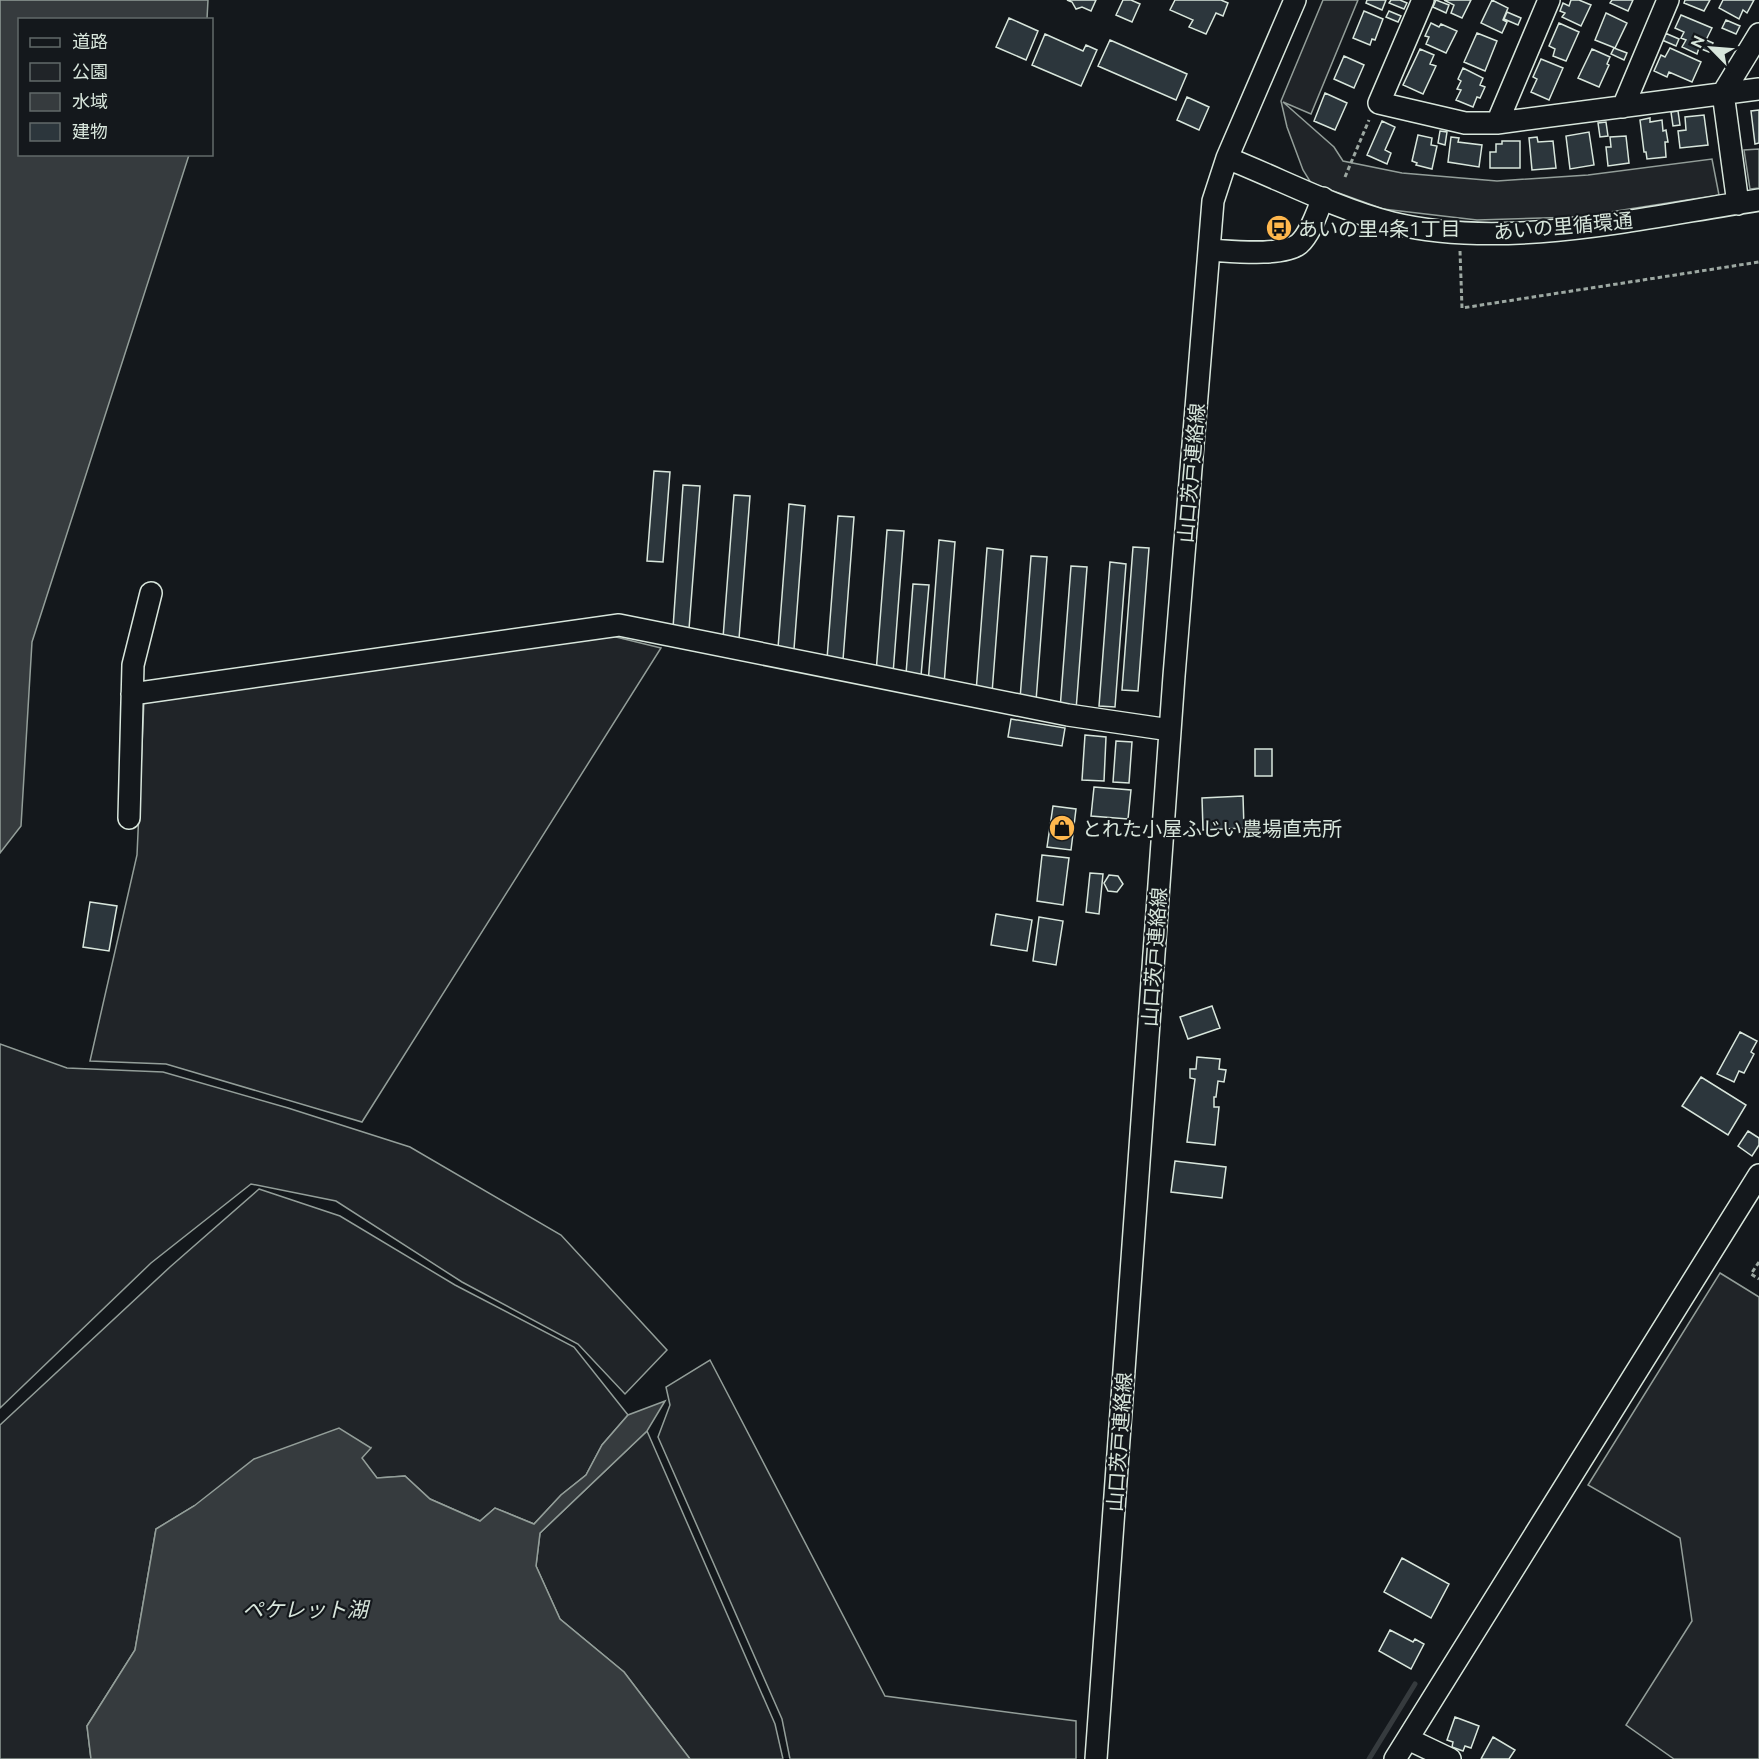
<svg xmlns="http://www.w3.org/2000/svg" width="1759" height="1759" font-family="Ubuntu,'Noto Sans JP',sans-serif">
  <rect width="100%" height="100%" fill="#14181c"/>
  <path fill="#202428" stroke="#939e99" stroke-width="1.5" d="M1323 0H1358L1311 114 1283 102 1334 147 1343 161 1402 173 1497 181 1588 175 1712 159 1719 195 1578 217 1477 220 1383 209 1311 183 1303 170 1287 127 1281 101Z
    M1759 149V188L1750 189 1744 150Z
    M612 636 661 648 362 1122 166 1064 90 1061 137 855 144 701Z
    M0 1044 67 1068 163 1072 288 1108 410 1147 561 1235 667 1350 625 1394 578 1344 462 1282 336 1201 251 1184 151 1263 0 1408Z
    M259 1189 340 1216 455 1285 574 1347 628 1415 602 1445 586 1475 561 1495 534 1524 495 1508 480 1521 430 1499 405 1476 377 1478 361 1458 370 1448 194 1506 156 1529 135 1650 87 1726 91 1759H0V1425L170 1267Z
    M1720 1273 1759 1297V1759H1674L1626 1725 1692 1621 1680 1538 1588 1485Z
    M710 1360 885 1696 1076 1721V1759H790L782 1719 658 1437 670 1405 666 1387Z
    M647 1431 775 1724 783 1759H690L624 1672 560 1619 536 1566 540 1533Z"/>
  <path fill="#363b3e" stroke="#939e99" stroke-width="1.5" d="M0 0H208L207 19 20 20V154L189 155 32 642 21 826 0 853Z
    M665 1401 647 1431 540 1533 536 1566 560 1619 624 1672 690 1759H91L87 1726 135 1650 156 1529 194 1506 254 1459 339 1428 371 1448 362 1458 377 1478 405 1476 430 1499 480 1521 495 1508 534 1524 561 1495 586 1475 602 1445 628 1415Z"/>
  <g fill="none" stroke-linecap="round" stroke-linejoin="round">
    <path stroke="#363b3e" stroke-width="5" d="M1369 1759 1415 1684"/>
  </g>
  <path fill="#2c363c" stroke="#d8e6dc" stroke-width="1.5" d="M1067 0H1096L1091 11 1082 7 1076 9 1072 2Z
    M1123 0H1131L1140 4 1132 22 1116 15Z
    M1175 0H1221L1228 3 1223 16 1216 13 1206 34 1189 27 1193 20 1170 10Z
    M1367 0H1386L1382 10 1366 3Z
    M1391 0H1400L1407 3 1404 9 1389 3Z
    M1436 0 1449 5 1446 13 1433 7Z
    M1444 0H1471L1462 18 1451 13 1454 5Z
    M1492 0 1508 8 1503 20 1507 22 1502 33 1481 23Z
    M1571 0H1579L1591 5 1581 26 1562 17 1565 13 1560 11 1563 3 1569 6Z
    M1612 0H1633L1628 11 1610 3Z
    M1685 0H1710L1704 11 1684 3Z
    M1723 0H1754L1747 13 1743 10 1739 19 1719 8Z
    M1364 11 1383 19 1375 40 1372 39 1370 45 1353 38Z
    M1389 11 1401 16 1398 22 1386 17Z
    M1507 12 1521 18 1518 25 1504 19Z
    M1606 13 1627 23 1615 48 1595 40Z
    M1681 15 1712 28 1706 40 1713 43 1709 52 1699 48 1697 54 1682 47 1686 40 1681 38 1684 32 1675 28Z
    M1009 18 1038 31 1026 60 996 47Z
    M1726 20 1740 26 1736 34 1722 28Z
    M1431 23 1439 27 1441 24 1457 31 1446 53 1426 44 1429 37 1425 36Z
    M1559 23 1579 32 1566 61 1553 56 1555 49 1549 46Z
    M1477 33 1497 41 1485 71 1464 62Z
    M1665 33 1679 39 1676 46 1662 40Z
    M1045 34 1083 51 1086 45 1097 50 1081 86 1032 65Z
    M1110 40 1187 74 1176 100 1098 66Z
    M1614 48 1627 53 1624 60 1611 54Z
    M1670 48 1701 62 1692 82 1669 72 1667 77 1654 71 1661 55 1665 57Z
    M1420 49 1434 55 1430 64 1436 66 1423 94 1403 85Z
    M1592 49 1610 57 1607 64 1609 65 1599 87 1578 78Z
    M1344 56 1364 65 1354 88 1334 79Z
    M1541 59 1563 68 1549 100 1531 92 1537 79 1533 77Z
    M1463 68 1483 78 1480 85 1485 87 1480 98 1477 97 1473 107 1456 100 1461 90 1457 89 1461 81 1458 79Z
    M1325 93 1347 103 1335 130 1314 121Z
    M1187 97 1209 107 1199 130 1177 120Z
    M1759 110V143L1755 144 1751 111Z
    M1678 111 1680 125 1673 126 1671 112Z
    M1704 115 1708 145 1680 148 1678 131 1686 130 1685 117Z
    M1650 118V122L1662 120 1663 131 1666 130 1668 142H1665L1666 157 1647 159 1646 152H1644L1640 120Z
    M1382 121 1395 127 1385 150 1391 153 1387 164 1367 155Z
    M1606 122 1608 136 1600 137 1598 123Z
    M1440 131 1447 132 1445 145 1438 143Z
    M1589 132 1594 165 1570 169 1566 136Z
    M1418 135 1432 138 1431 145 1437 146 1432 169 1416 165 1417 163 1412 161Z
    M1626 136 1629 163 1608 166 1606 147H1611L1610 137Z
    M1451 137 1459 138 1458 142 1482 145 1479 167 1448 162Z
    M1537 137 1538 142 1553 141 1556 168 1532 170 1529 138Z
    M1502 141H1520V168H1490V152H1496V144H1502Z
    M654 471 670 472 663 562 647 561Z
    M683 485 700 486 689 629 673 628Z
    M734 495 750 496 739 639 723 638Z
    M789 504 805 506 794 649 778 648Z
    M838 516 854 517 843 660 827 659Z
    M887 530 904 531 893 674 876 673Z
    M939 540 955 542 944 685 928 684Z
    M1133 547 1149 548 1138 691 1122 690Z
    M987 548 1003 550 992 693 976 692Z
    M1031 556 1047 557 1036 701 1020 699Z
    M1110 562 1126 564 1115 707 1099 706Z
    M1071 566 1087 567 1076 710 1060 709Z
    M913 584 929 585 921 676 906 674Z
    M1011 719 1065 728 1062 746 1008 737Z
    M1085 735 1106 737 1104 781 1082 780Z
    M1116 741 1132 742 1129 783 1113 782Z
    M1255 749H1272V776H1255Z
    M1094 787 1131 790 1128 819 1091 816Z
    M1243 796 1244 828 1203 830 1202 798Z
    M1053 806 1076 809 1071 850 1047 847Z
    M1042 855 1069 858 1063 905 1037 901Z
    M1090 873 1103 874 1099 914 1086 912Z
    M1109 875 1118 876 1123 884 1117 892 1108 891 1104 883Z
    M90 902 117 906 109 951 83 947Z
    M996 914 1032 920 1027 951 991 945Z
    M1039 917 1063 921 1056 965 1033 961Z
    M1212 1006 1220 1028 1188 1039 1180 1017Z
    M1740 1032 1757 1041 1751 1052 1754 1054 1744 1073 1739 1071 1734 1082 1717 1074Z
    M1197 1057 1220 1059 1219 1069 1226 1070 1224 1082 1218 1081 1216 1097H1214V1107H1219L1215 1145 1187 1142 1195 1079 1190 1078V1069H1196Z
    M1701 1077 1746 1105 1728 1135 1682 1106Z
    M1748 1131 1759 1138V1145L1752 1156 1738 1146Z
    M1175 1161 1226 1167 1222 1198 1171 1192Z
    M1402 1558 1449 1584 1431 1618 1384 1592Z
    M1390 1630 1413 1642 1415 1639 1424 1644 1411 1669 1379 1651Z
    M1455 1717 1479 1726 1471 1748 1465 1746 1463 1751 1452 1747 1453 1742 1447 1740Z
    M1493 1737 1515 1750 1509 1759H1481Z"/>
  <g fill="none" stroke-linecap="round" stroke-linejoin="round">
    <g stroke="#d8e6dc" stroke-width="24">
      <path id="minor" d="M1423 0 1379 103 1465 123H1497L1759 89
        M1623 107 1668 0
        M1497 123 1549 0
        M1227 158C1280 179 1337 209 1392 223 1508 251 1643 217 1759 200
        M1738 204 1723 93 1759 34
        M1209 250C1230 251 1282 257 1299 244 1311 233 1317 212 1323 198
        M132 694 619 625 1068 715 1170 730
        M129 818 133 665 151 593
        M1408 1739 1450 1759
        M1096 1759 1174 676 1213 201 1227 158 1295 0
        M1395 1759 1759 1175"/>
    </g>
    <path stroke="#9da8a2" stroke-width="3" stroke-dasharray="4.5 3" stroke-linecap="butt" d="M1345 177 1369 120
      M1460 251 1462 308 1759 262
      M1759 1262 1751 1274 1759 1279"/>
    <use href="#minor" stroke="#14181c" stroke-width="21"/>
  </g>
  <defs>
    <g id="bus-disc" transform="scale(1.35)"><circle r="9.5" fill="#ffb74d" stroke="#14181c"/><path d="M-5-6H5V4H4V6H2V4H-2V6H-4V4H-5ZM-3.5-4V0h7V-4ZM-3.5 1.2v1.5H-2V1.2ZM2 1.2v1.5H3.5V1.2Z" fill="#111"/></g>
    <g id="shop-disc" transform="scale(1.35)"><circle r="9.5" fill="#ffb74d" stroke="#14181c"/><path d="M-5-2.5h2.3a2.7 3.5 0 0 1 5.4 0H5L5.5 6h-11ZM-1.5-2.5h3a1.5 2.3 0 0 0-3 0Z" fill="#111"/></g>
  </defs>
  <g fill-rule="evenodd">
    <use href="#bus-disc" x="1279" y="228"/>
    <use href="#shop-disc" x="1062" y="828"/>
  </g>
  <g text-anchor="middle" dominant-baseline="central" stroke-width="4.5" stroke-linejoin="round" paint-order="stroke">
    <g font-size="20" fill="#d8e6dc" stroke="#14181c">
      <text transform="translate(1563 226) rotate(-5)">あいの里循環通</text>
      <text transform="translate(1191 473) rotate(-85)">山口茨戸連絡線</text>
      <text transform="translate(1154 957) rotate(-86)">山口茨戸連絡線</text>
      <text transform="translate(1119 1442) rotate(-86)">山口茨戸連絡線</text>
    </g>
    <g font-size="20" fill="#d8e6dc" stroke="#14181c" text-anchor="start">
      <text x="1298" y="228">あいの里4条1丁目</text>
      <text x="1082" y="828">とれた小屋ふじい農場直売所</text>
    </g>
    <g font-size="21" font-style="italic" fill="#d8e6dc" stroke="#14181c">
      <text x="305" y="1609">ペケレット湖</text>
    </g>
  </g>
  <rect x="18" y="18" width="195" height="138" fill="#14181c" stroke="#626a69" stroke-width="1.5"/>
  <rect x="30" y="38" width="30" height="9" fill="#14181c" stroke="#626a69" stroke-width="1.5"/>
  <text x="72" y="48" font-size="18" fill="#d8e6dc">道路</text>
  <rect x="30" y="63" width="30" height="18" fill="#202428" stroke="#626a69" stroke-width="1.5"/>
  <text x="72" y="78" font-size="18" fill="#d8e6dc">公園</text>
  <rect x="30" y="93" width="30" height="18" fill="#363b3e" stroke="#626a69" stroke-width="1.5"/>
  <text x="72" y="108" font-size="18" fill="#d8e6dc">水域</text>
  <rect x="30" y="123" width="30" height="18" fill="#2c363c" stroke="#626a69" stroke-width="1.5"/>
  <text x="72" y="138" font-size="18" fill="#d8e6dc">建物</text>
  <g transform="translate(1711 48) rotate(295)" stroke="#14181c" stroke-width="4.5" paint-order="stroke">
  <path d="M0-4.5L10 22L0 15L-10 22Z" fill="#d8e6dc"/>
  <text y="-9" font-size="16" font-weight="bold" text-anchor="middle" fill="#d8e6dc">N</text>
  </g>
</svg>
